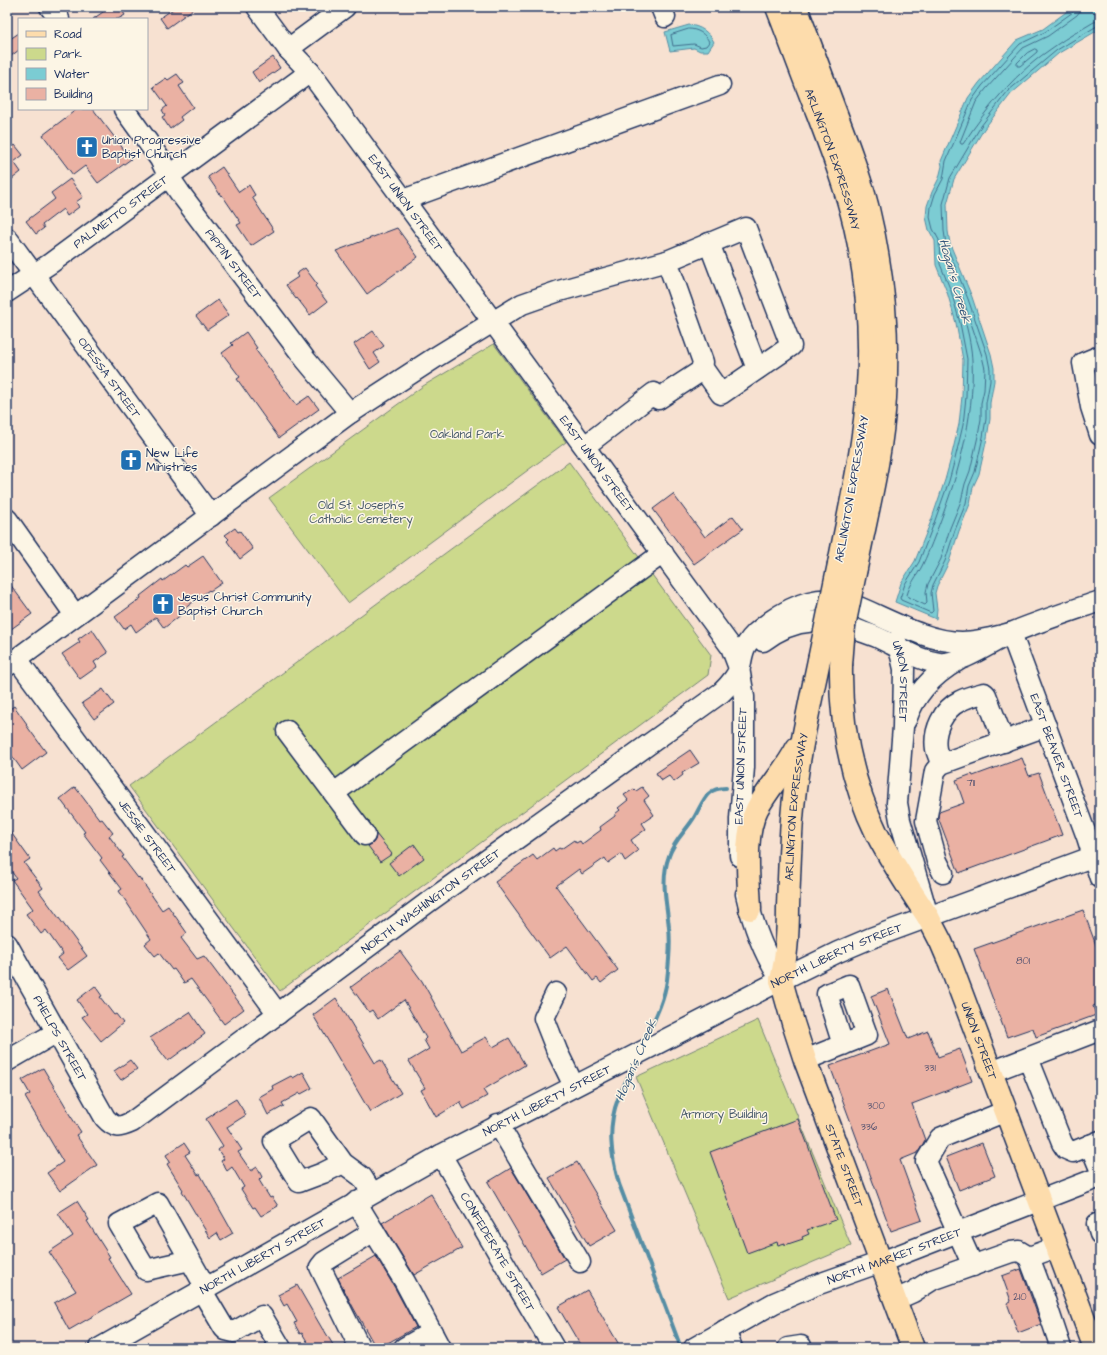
<svg xmlns="http://www.w3.org/2000/svg" width="1107" height="1355" font-family="'Architects Daughter',sans-serif">
  <rect width="100%" height="100%" fill="#f7e1d1"/>
  <filter id="ink" filterUnits="userSpaceOnUse"><feTurbulence type="fractalNoise" baseFrequency=".025" numOctaves="2"/><feDisplacementMap in="SourceGraphic" scale="8" xChannelSelector="R" yChannelSelector="G"/><feConvolveMatrix kernelMatrix="1 2 1 2 8 2 1 2 1" color-interpolation-filters="sRGB"/></filter>
  <g filter="url(#ink)">
    <path fill="#ccd98c" stroke="#748475" d="M494 344 566 442 348 603 269 498 423 386Z
      M569 462 711 655 708 675 280 991 129 786Z
      M758 1020 851 1246 729 1298 636 1077Z"/>
    <path fill="#7bccd3" stroke="#558da4" d="M1073 7H1100V29L1059 53 1011 94 984 129 954 179 947 204 948 231 950 244 972 297 991 354 994 368V381L990 403V419L987 438 979 474 973 487 970 504 959 531 949 562 937 586 935 593 937 609 936 619 895 602 901 583 915 561 931 521 945 480 951 458 959 424 962 396 963 360 956 323 947 292 936 265 935 241 929 230 926 217 927 206 932 192 939 178 942 166 941 161 968 98 979 83 1017 40 1043 29Z
      M689 25C700 26 709 32 714 42L708 51H700L694 48 670 51 665 32Z"/>
    <g fill="none" stroke-linecap="round" stroke-linejoin="round">
      <path stroke="#416e8d" stroke-width="1" d="M1075 7 1073 12 1045 32 1020 44 982 86 972 100 946 161 943 179 935 194 931 207 930 217 933 229 939 240 940 264 951 291 960 323 967 359 966 397 963 425 955 459 949 481 934 523 919 562 905 584 900 598 901 600 931 613 933 611 931 593 933 585 945 561 955 530 966 503 969 486 975 472 983 437 986 419V403L990 381V369L987 354 968 299 946 244 944 231 943 204 950 178 981 126 1008 91 1057 50 1097 26H1100
        M1080 7V11L1077 15 1048 36 1023 48 986 89 976 102 960 142 961 144H963C988 106 1017 71 1055 46 1067 37 1081 30 1094 22L1100 21
        M689 29C697 29 706 34 709 42L706 46 701 47 694 44 673 46 671 35Z
        M1035 49 1037 50V52L1020 66H1017V63L1027 53Z
        M958 295 962 296 982 356 985 369 984 390 981 403V419L978 436 970 471 965 484 961 501 950 528 941 559 928 584 926 592 927 603 925 605 908 597 907 595C910 584 917 576 922 566 927 556 931 545 935 535 957 480 975 419 972 360 971 339 964 317 958 297Z"/>
      <path stroke="#558da4" stroke-width="4" d="M644 1042C653 1022 664 1002 667 980 669 963 671 944 669 928 667 904 660 880 669 856 674 840 687 830 695 816 704 800 706 788 726 788
        M635 1063C629 1075 623 1087 618 1099 607 1127 611 1156 619 1184L681 1348"/>
    </g>
    <path fill="#eab1a3" stroke="#1b2f5e" d="M110 7H120L125 15 118 19H93Z
      M176 7H196L167 28 160 18Z
      M19 33V50L7 59V41Z
      M273 57 280 68 259 83 252 72Z
      M177 74 184 83 179 86 193 107 180 117 182 120 170 129 162 117 165 115 162 110 167 106 153 87 166 78 168 80Z
      M77 109H93L131 159 98 183 85 166 73 175 43 135Z
      M15 145 23 155 14 162 21 172 7 183V150Z
      M222 167 239 192 249 185 255 195 252 197 274 231 251 246 237 225 241 223 222 195 221 196 208 177Z
      M70 179 83 197 76 202 79 207 67 216 63 209 42 225 44 228 36 234 26 221 55 199 51 193Z
      M397 228 418 257 367 294 336 251Z
      M305 268 317 284 315 286 327 302 310 315 297 298 296 299 286 285 298 277 296 274Z
      M218 300 229 315 207 330 196 316Z
      M373 331 384 346 374 353 380 362 370 369 354 344Z
      M246 332 257 348 255 349 296 405 309 396 319 409 279 438 237 379 240 377 222 353 233 345 231 343Z
      M673 494 705 537 733 516 743 529 694 564 653 509Z
      M235 528 238 532 240 531 253 549 240 559 227 541 229 539 225 535Z
      M203 556 222 583 210 591 209 590 184 609 186 611 164 628 156 617 136 632 131 624 124 629 115 617 141 598 140 596 162 579 163 581 185 565 187 567Z
      M7 580 32 614 7 632Z
      M92 629 108 653 94 662 97 667 80 679 62 654 80 642 78 639Z
      M103 689 114 704 94 719 82 703Z
      M14 706 27 724 26 725 46 752 22 770 7 749V711Z
      M690 750 699 763 682 773 683 775 674 782 669 776 661 781 656 773Z
      M1022 758 1029 776 1039 773 1062 835 959 873 938 817 939 812 964 803 956 780 972 774 973 776Z
      M75 787 100 820 102 819 113 833 109 836 124 856 122 857 138 878 139 877 162 910 168 906 187 933 181 938 197 959 204 956 244 1009 224 1024 191 979 184 983 174 969 172 970 159 953 155 956 145 944 151 939 119 891 122 889 100 860 102 858 83 833 85 832 60 799Z
      M642 787 649 796 644 800 654 815 642 823 646 829 631 840 638 851 625 861 621 854 608 863 605 858 582 874 579 869 556 886 618 970 601 983 597 978 593 981 567 946 550 958 495 882 533 855 537 860 553 848 555 851 559 848 561 849 574 840 576 843 580 841 582 844 601 830 600 827 615 816V814L620 810 618 808 628 800 624 795 634 789 636 791Z
      M7 827 30 859 24 863 43 888 39 891 87 956 68 970 58 958 63 954 46 930 41 934 26 914 33 909 12 880 16 878 7 865Z
      M376 834 392 854 380 862 368 846 372 844 375 840Z
      M414 844 424 858 399 876 389 863Z
      M1083 910 1100 956V1003L1093 1006 1096 1015 1036 1037 1033 1028 1007 1037 974 949Z
      M400 951 422 981 461 1051 486 1037 493 1047 509 1038 525 1065 483 1090 487 1096 464 1109 460 1102 436 1117 421 1090 425 1088 409 1061 429 1049 424 1040 426 1038 404 1000 378 1019 372 1010 369 1012 351 987Z
      M95 986 102 996 100 997 114 1015 116 1014 123 1023 101 1041 82 1017 87 1014 77 1000Z
      M888 989 908 1039 928 1031 938 1057 960 1049 972 1081 912 1104 925 1140 919 1151 917 1152V1153L900 1160 922 1220 891 1231 830 1066 890 1044 871 996Z
      M336 998 375 1063 381 1060 401 1093 370 1112 313 1015Z
      M190 1012 205 1034 168 1061 150 1038Z
      M130 1060 137 1069 121 1080 114 1071Z
      M43 1068 69 1112H68L81 1132 76 1135 97 1165 60 1191 47 1173 63 1162 25 1097 30 1094 22 1080Z
      M303 1072 312 1088 301 1094 300 1093 282 1103 284 1106 268 1115 259 1097 273 1089 272 1086 291 1076 293 1078Z
      M236 1099 246 1115 227 1127 242 1150 238 1152 251 1171 257 1167 262 1177 259 1180 270 1198 272 1197 278 1206 261 1216 255 1207 253 1208 241 1189 244 1187 232 1167 227 1171 221 1161 224 1159 218 1150 223 1146 206 1119 214 1114 213 1113Z
      M798 1119 836 1220 807 1230 809 1234 802 1237 803 1239 785 1245V1243L778 1245 777 1242 747 1253 710 1152Z
      M184 1143 190 1152 185 1155 198 1175 200 1174 233 1233 221 1240 217 1233 210 1238 182 1191 183 1190 167 1164 170 1162 166 1155Z
      M982 1143 995 1176 959 1190 946 1157Z
      M577 1162 617 1230 589 1246 549 1178Z
      M511 1168 565 1259 541 1273 488 1182Z
      M431 1194 462 1248 414 1275 382 1223Z
      M77 1201 89 1220 87 1221 110 1257 108 1258 131 1294 69 1330 54 1303 76 1291 49 1252 73 1236 58 1213Z
      M376 1256 395 1288 416 1327 379 1348H376L353 1307 338 1278Z
      M1021 1269 1041 1324 1018 1333 1007 1303 1011 1301 1002 1276Z
      M297 1285 323 1330H324L335 1348H311L302 1333 300 1334 294 1323 297 1322 287 1304 284 1306 278 1295Z
      M587 1290 621 1348H582L558 1307Z"/>
    <g fill="none" stroke-linecap="round" stroke-linejoin="round">
      <g stroke="#1b2f5e" stroke-width="23">
        <g id="minor">
          <path d="M50 7 59 19"/>
          <path id="s1" d="M257 7 288 49 310 72 731 647 739 668 744 697V767L740 819V856"/>
          <path d="M661 7 665 17"/>
          <path d="M288 49 345 7"/>
          <path id="s2" d="M124 109 160 159 169 177 180 193 305 359 350 413"/>
          <path d="M403 200 720 85"/>
          <path id="s3" d="M7 238 211 516"/>
          <path d="M709 243 757 369"/>
          <path id="s4" d="M7 292 51 263 310 72"/>
          <path d="M1100 356 1083 363 1091 407 1100 435"/>
          <path d="M585 446 654 393 658 399 701 371 703 362 667 261"/>
          <path d="M7 519 75 615"/>
          <path id="s5" d="M1011 633 1087 837 1100 878"/>
          <path d="M763 641C796 616 826 617 863 632 873 635 882 639 891 644 906 651 921 661 939 663 960 665 992 642 1011 633 1040 621 1071 611 1100 601"/>
          <path id="s6" d="M896 641 901 656 904 669 903 727 897 803 900 820 926 909"/>
          <path id="s7" d="M17 659 278 1014"/>
          <path d="M7 666 350 413 436 357 522 304 559 291 667 261 746 228 791 346 721 394 702 367"/>
          <path d="M906 720C915 693 933 675 957 661"/>
          <path d="M287 731 365 835"/>
          <path d="M941 764C940 759 937 754 936 749 933 731 943 709 960 701 967 697 976 695 984 693L986 695 1004 742"/>
          <path d="M334 793 663 553"/>
          <path d="M943 873 937 861 926 821 935 771 941 764 1046 726"/>
          <path d="M746 894C753 925 763 953 781 980"/>
          <path id="s8" d="M7 944 105 1118C115 1129 119 1128 132 1122L431 900 722 692C729 685 737 677 740 667 742 659 742 651 747 644 753 634 762 628 771 621 795 604 821 593 851 604 885 617 925 642 962 642 979 642 995 637 1011 633"/>
          <path d="M556 993 544 1018 557 1051 574 1086"/>
          <path d="M1028 1058 1062 1143 1066 1149 1073 1152 1100 1141"/>
          <path d="M805 1060 867 1035 849 985 827 994 843 1045"/>
          <path d="M7 1061 57 1032"/>
          <path d="M991 1072 1100 1030"/>
          <path d="M498 1124 580 1262"/>
          <path d="M1090 1145 1100 1169"/>
          <path id="s9" d="M441 1155 554 1348"/>
          <path d="M343 1163 323 1173 299 1182 274 1141 311 1118 343 1163 362 1177 372 1193"/>
          <path d="M356 1202 405 1282 440 1348"/>
          <path d="M1100 1223 1097 1224 1100 1234"/>
          <path d="M1029 1257 1044 1297 1061 1348"/>
          <path d="M190 1260 146 1270 119 1224 158 1203 206 1288"/>
          <path d="M973 1266 926 1161 940 1138 1006 1111"/>
          <path d="M202 1291 224 1328 226 1330 234 1332 262 1316 281 1348"/>
          <path d="M895 1300 913 1292 932 1280 1011 1252 1019 1251 1029 1257 1057 1247"/>
          <path d="M725 1330 732 1348"/>
          <path id="s10" d="M100 1348 441 1155 781 980 838 952 871 938 1100 854"/>
          <path d="M360 1348 320 1267 324 1262 374 1231"/>
          <path d="M404 1348 432 1332"/>
          <path id="s11" d="M694 1348 774 1303 816 1285 881 1262 1100 1177"/>
          <path d="M788 1348 801 1346"/>
        </g>
      </g>
      <g stroke="#1b2f5e" stroke-width="25">
        <g id="major">
          <path id="s12" d="M928 917 941 942 950 963 1095 1348"/>
          <path id="s13" d="M781 980 793 1023 805 1060 913 1348"/>
        </g>
      </g>
      <g stroke="#1b2f5e" stroke-width="25">
        <g id="highway">
          <path id="s14" d="M777 7C791 43 804 79 818 114 832 151 846 188 855 226 871 296 873 371 862 442 856 483 847 523 839 564"/>
          <path d="M796 7C808 40 821 73 833 106 846 140 859 174 868 209 883 271 889 335 885 398 882 455 867 512 856 568"/>
          <path d="M841 665C840 723 851 781 877 834 892 863 910 890 928 917"/>
          <path d="M750 909C749 879 743 836 757 809 768 788 786 770 797 748"/>
          <path id="s15" d="M781 980C787 956 788 932 788 907 789 878 790 848 792 819 796 765 808 713 819 660"/>
        </g>
      </g>
      <use href="#minor" stroke="#fcf5e5" stroke-width="20"/>
      <use href="#major" stroke="#fddcac" stroke-width="22"/>
      <use href="#highway" stroke="#fddcac" stroke-width="22"/>
      <g stroke="#1b2f5e" stroke-width="25" stroke-linecap="butt">
        <path id="highway-bridge" d="M819 660 839 564
          M841 665 844 626 856 568"/>
      </g>
      <use href="#highway-bridge" stroke="#fddcac" stroke-width="22"/>
    </g>
  </g>
  <defs>
    <g id="church-square" transform="scale(1.15)"><rect x="-9" y="-9" width="18" height="18" rx="4" fill="#1f6fb2" stroke="#fcf5e5"/><path d="M-1.2-6h2.4v3.5h3.3v2.4h-3.3V6h-2.4V-.1h-3.3v-2.4h3.3Z" fill="#fff"/></g>
  </defs>
  <g fill-rule="evenodd">
    <use href="#church-square" x="87" y="147"/>
    <use href="#church-square" x="131" y="460"/>
    <use href="#church-square" x="163" y="604"/>
  </g>
  <g text-anchor="middle" dominant-baseline="central" stroke-width="3" stroke-linejoin="round" paint-order="stroke">
    <g font-size="10" fill="#4f506f">
      <text x="971" y="783">711</text>
      <text x="1023" y="961">801</text>
      <text x="930" y="1068">331</text>
      <text x="876" y="1106">300</text>
      <text x="869" y="1127">336</text>
      <text x="1020" y="1297">210</text>
    </g>
    <g font-size="12" fill="#1b2f5e" stroke="#fcf5e5" text-anchor="start">
      <text x="102" y="140">Union Progressive<tspan x="102" dy="14">Baptist Church</tspan></text>
      <text x="146" y="453">New Life<tspan x="146" dy="14">Ministries</tspan></text>
      <text x="178" y="597">Jesus Christ Community<tspan x="178" dy="14">Baptist Church</tspan></text>
    </g>
    <g font-size="12" fill="#1b2f5e" stroke="#fcf5e5">
      <text stroke="none"><textPath href="#s14" startOffset="162">ARLINGTON EXPRESSWAY</textPath></text>
      <text stroke="none"><textPath href="#s1" startOffset="246">EAST UNION STREET</textPath></text>
      <text stroke="none"><textPath href="#s4" startOffset="139">PALMETTO STREET</textPath></text>
      <text stroke="none"><textPath href="#s2" startOffset="190">PIPPIN STREET</textPath></text>
      <text stroke="none"><textPath href="#s3" startOffset="173">ODESSA STREET</textPath></text>
      <text stroke="none"><textPath href="#s1" startOffset="570">EAST UNION STREET</textPath></text>
      <text transform="translate(852 489) rotate(-80)">ARLINGTON EXPRESSWAY</text>
      <text stroke="none"><textPath href="#s6" startOffset="41">UNION STREET</textPath></text>
      <text stroke="none"><textPath href="#s5" startOffset="131">EAST BEAVER STREET</textPath></text>
      <text transform="translate(741 766) rotate(-88)">EAST UNION STREET</text>
      <text stroke="none"><textPath href="#s15" startOffset="174">ARLINGTON EXPRESSWAY</textPath></text>
      <text stroke="none"><textPath href="#s7" startOffset="220">JESSIE STREET</textPath></text>
      <text stroke="none"><textPath href="#s8" startOffset="602">NORTH WASHINGTON STREET</textPath></text>
      <text stroke="none"><textPath href="#s10" startOffset="835">NORTH LIBERTY STREET</textPath></text>
      <text stroke="none"><textPath href="#s8" startOffset="108">PHELPS STREET</textPath></text>
      <text stroke="none"><textPath href="#s12" startOffset="134">UNION STREET</textPath></text>
      <text stroke="none"><textPath href="#s10" startOffset="511">NORTH LIBERTY STREET</textPath></text>
      <text stroke="none"><textPath href="#s13" startOffset="196">STATE STREET</textPath></text>
      <text stroke="none"><textPath href="#s9" startOffset="112">CONFEDERATE STREET</textPath></text>
      <text stroke="none"><textPath href="#s10" startOffset="187">NORTH LIBERTY STREET</textPath></text>
      <text stroke="none"><textPath href="#s11" startOffset="221">NORTH MARKET STREET</textPath></text>
    </g>
    <g font-size="12" fill="#475a6a" stroke="#fcf5e5">
      <text x="467" y="434">Oakland Park</text>
      <text x="361" y="505">Old St. Joseph's<tspan x="361" dy="14">Catholic Cemetery</tspan></text>
      <text x="724" y="1114">Armory Building</text>
    </g>
    <g font-size="13" font-style="italic" fill="#33567b" stroke="#fcf5e5">
      <text transform="translate(955 281) rotate(74)">Hogan's Creek</text>
      <text transform="translate(636 1060) rotate(-67)">Hogan's Creek</text>
    </g>
  </g>
  <rect width="1107" height="1355" fill="none" stroke="#fcf5e5" stroke-width="24"/>
  <rect x="12" y="12" width="1083" height="1331" fill="none" stroke="#1b2f5e" stroke-width="1.5" filter="url(#ink)"/>
  <rect x="18" y="18" width="130" height="92" fill="#fcf5e5" stroke="#a2a6af"/>
  <rect x="26" y="31" width="20" height="6" fill="#fddcac" stroke="#a2a6af"/>
  <text x="54" y="38" font-size="12" fill="#1b2f5e">Road</text>
  <rect x="26" y="48" width="20" height="12" fill="#ccd98c" stroke="#a2a6af"/>
  <text x="54" y="58" font-size="12" fill="#1b2f5e">Park</text>
  <rect x="26" y="68" width="20" height="12" fill="#7bccd3" stroke="#a2a6af"/>
  <text x="54" y="78" font-size="12" fill="#1b2f5e">Water</text>
  <rect x="26" y="88" width="20" height="12" fill="#eab1a3" stroke="#a2a6af"/>
  <text x="54" y="98" font-size="12" fill="#1b2f5e">Building</text>
</svg>
